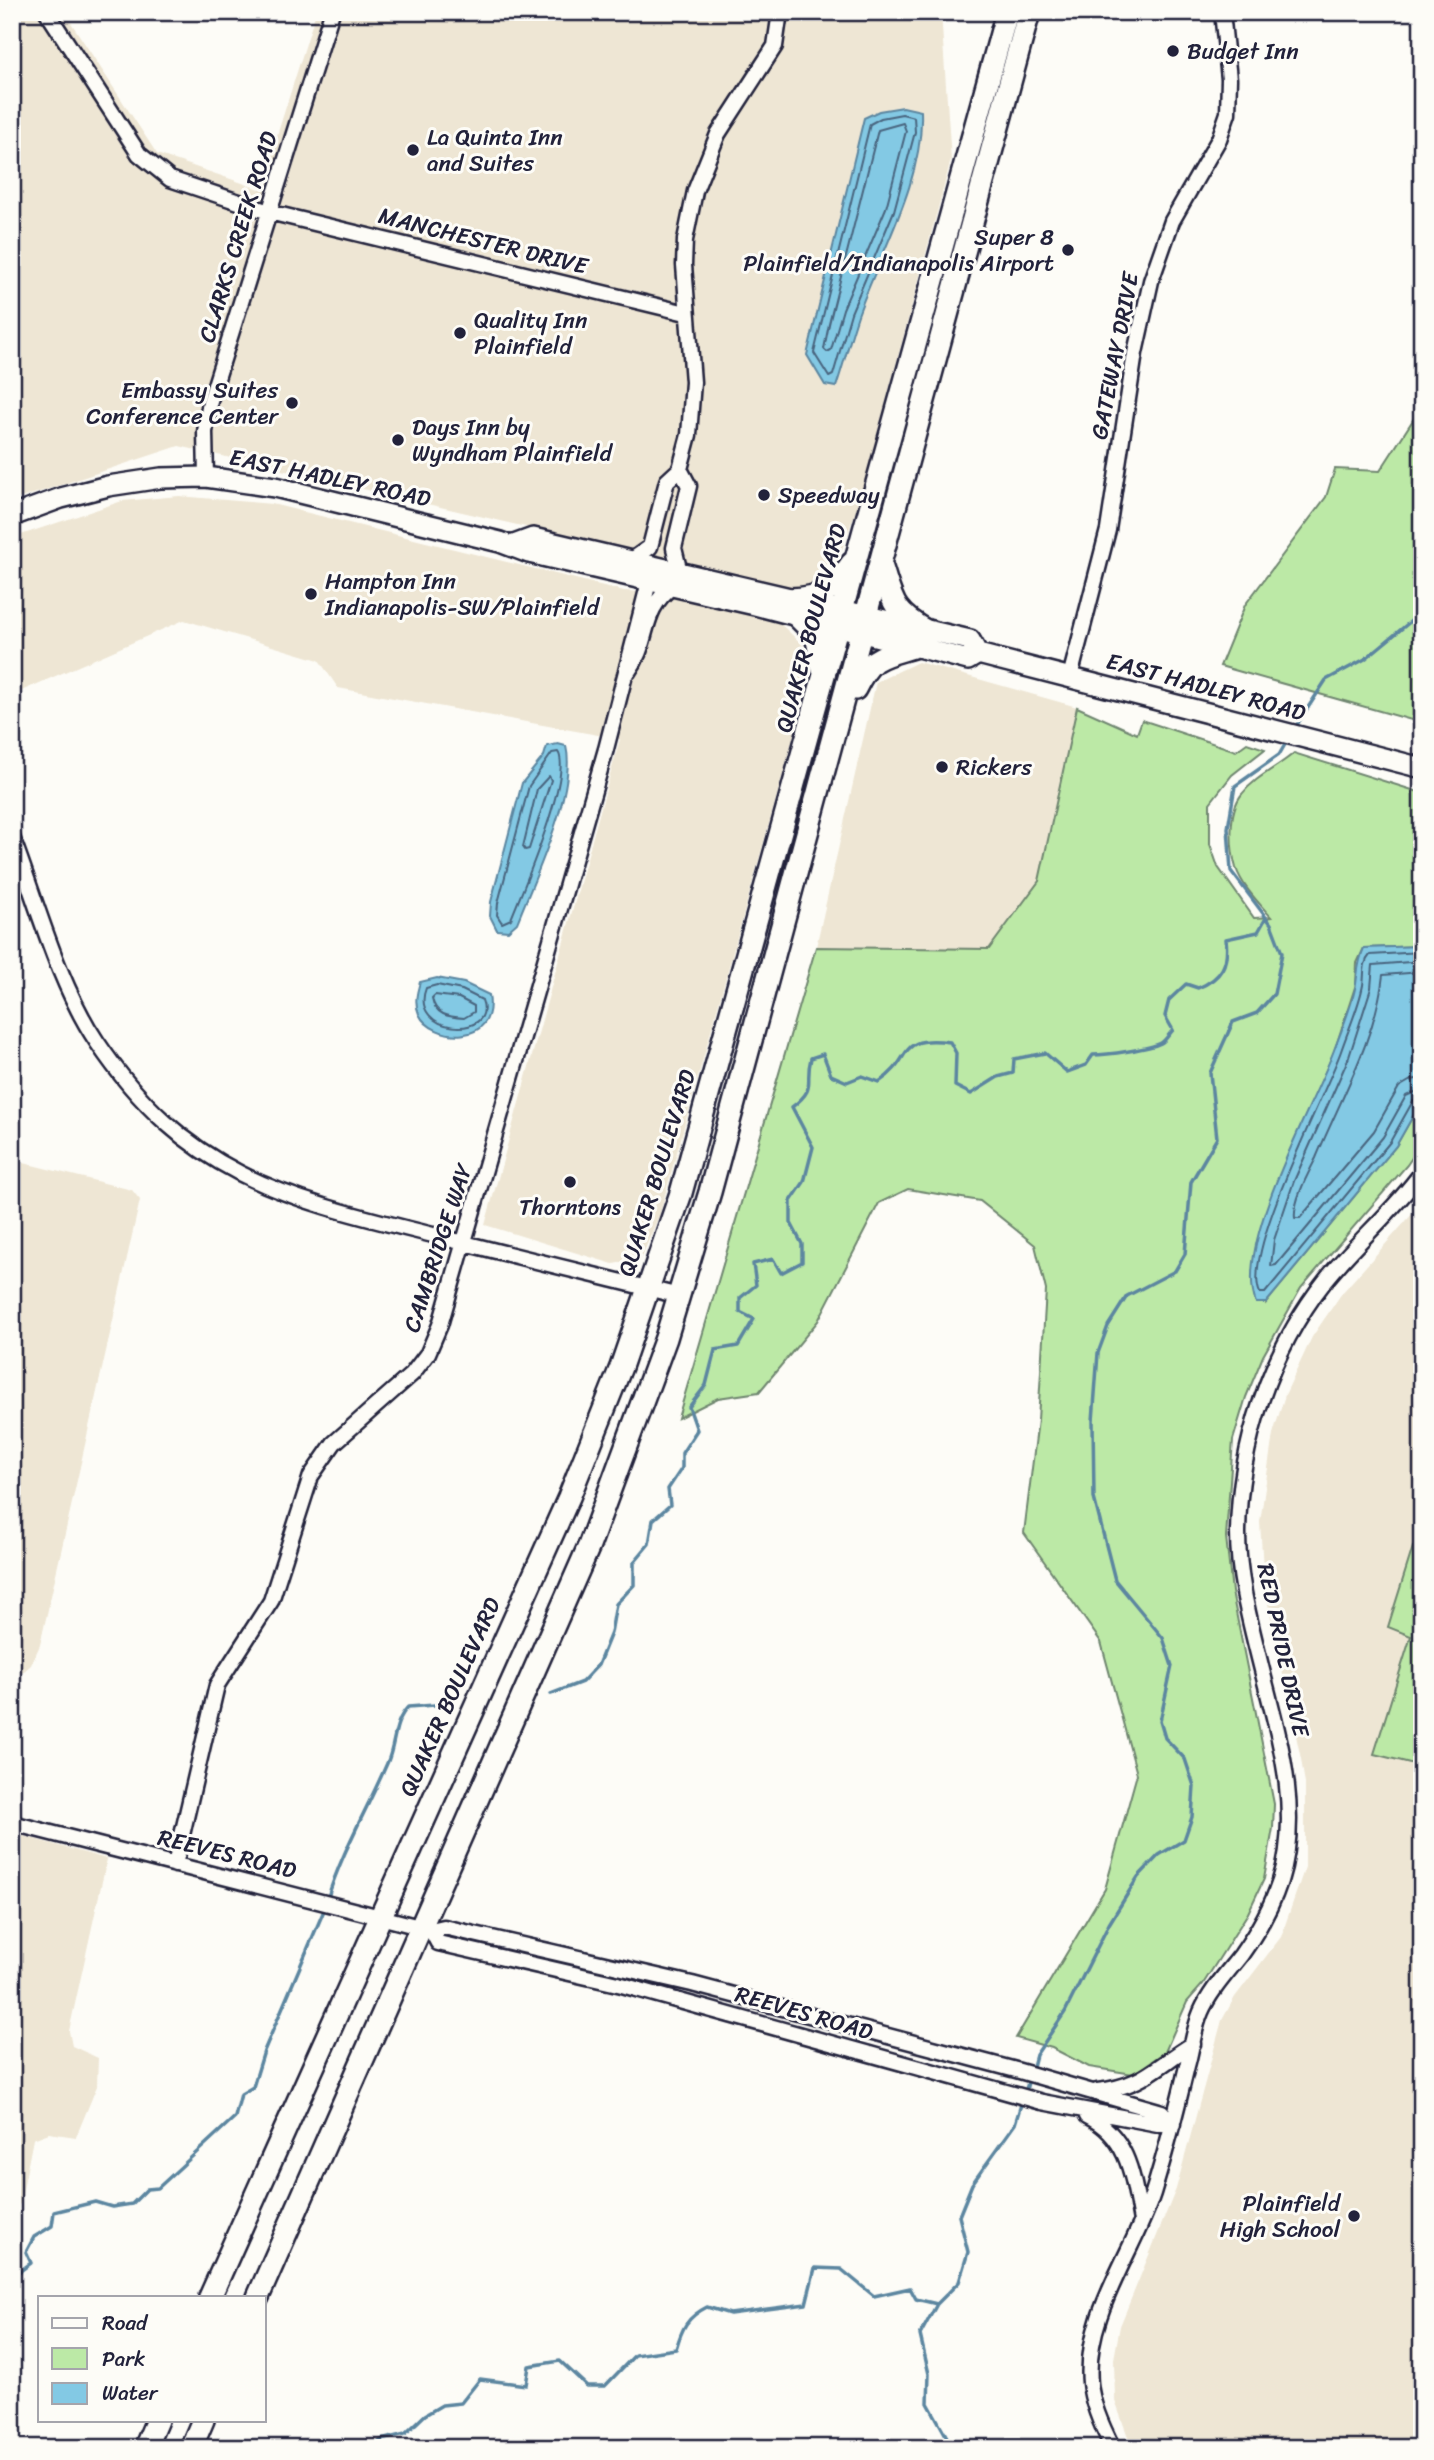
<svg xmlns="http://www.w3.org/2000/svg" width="1434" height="2460" font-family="Sriracha,sans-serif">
  <rect width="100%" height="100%" fill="#fdfcf7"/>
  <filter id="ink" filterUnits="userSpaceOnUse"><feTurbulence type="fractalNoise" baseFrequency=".0143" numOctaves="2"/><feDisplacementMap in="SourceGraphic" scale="14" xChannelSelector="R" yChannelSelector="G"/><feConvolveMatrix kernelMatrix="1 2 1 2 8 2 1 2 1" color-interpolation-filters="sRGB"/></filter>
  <g filter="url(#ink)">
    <path fill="#eee6d4" d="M12 12H64L157 154 260 189 316 12H941L951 160 859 502 831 580 809 593 179 446 12 501Z
      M179 496 272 504 624 591 679 594 773 617 804 646 808 667 795 731 660 1213 641 1259 613 1264 485 1225 620 739 338 688 319 660 184 620 12 695V538L122 501Z
      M918 662 1077 707 1039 881 989 949 816 947 876 682Z
      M12 1160 132 1190 140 1200 40 1645 31 1665 15 1679 12 1689Z
      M1422 1203V2448H1132L1115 2401 1114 2359 1120 2326 1176 2189 1222 2020 1235 1997 1281 1937 1305 1867V1784L1301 1759 1264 1585 1260 1522 1273 1434 1285 1395 1312 1337 1342 1293Z
      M12 1833 107 1859 69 2031 72 2046 98 2058 97 2086 76 2137 49 2133 33 2139 20 2204 12 2208Z"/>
    <path fill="#bce9a6" stroke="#6f8670" stroke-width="2" d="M1422 406V723L1220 666 1245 605 1326 497 1335 469 1380 471Z
      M1077 707 1137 734 1142 720 1236 751 1247 743 1265 749 1232 775 1210 803V844L1218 867 1254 918 1271 917C1259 903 1242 886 1236 868 1230 847 1228 811 1242 794 1255 777 1278 767 1294 753L1422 793V946L1364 948 1357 963 1356 984 1334 1052 1280 1175 1259 1236 1266 1303 1396 1146 1422 1100V1143L1407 1165 1301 1288 1263 1356 1246 1397 1233 1440 1226 1537 1232 1592 1274 1804 1273 1828 1264 1879 1248 1913 1203 1984 1187 2002 1165 2052 1133 2074 1089 2067 1052 2048 1016 2038 1105 1889 1137 1774 1101 1642 1024 1533 1038 1420 1046 1290 1035 1245 980 1201 908 1189 879 1203 818 1321 759 1392 718 1398 678 1418 816 947 989 949 1039 881Z
      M1413 1547 1422 1549V1766L1374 1754 1411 1636 1388 1627Z"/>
    <path fill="#83c9e4" stroke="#5c86a0" stroke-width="2" d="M903 107 921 111C924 181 881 251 858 315 850 339 844 363 836 387L825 385 807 355 864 118 879 111Z
      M558 744 566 746C577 791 534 879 517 923L508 931 497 930 490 916 491 902 522 783 544 756 547 746Z
      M1422 946V1100L1396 1146 1266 1303H1256C1233 1245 1312 1109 1334 1050 1342 1029 1352 1006 1356 984 1358 970 1358 961 1364 948Z
      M437 978 464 983 489 995C498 1047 432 1042 419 1014 414 1003 417 992 420 982Z"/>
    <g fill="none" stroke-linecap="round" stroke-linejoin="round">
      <path stroke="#49657f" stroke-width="2" d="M902 114 914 117 915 132 894 211 851 313 833 375 829 377 814 353 870 124 881 118Z
        M903 123 906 131 886 208 843 309 831 350 827 352 824 349 829 324 878 130Z
        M558 752C573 774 522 891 511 919L502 923 497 915 498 903 529 786 552 753Z
        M549 776 551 780 529 849 525 850 523 847 537 789Z
        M1422 952 1370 955C1362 964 1365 973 1363 985 1359 1007 1348 1030 1341 1051 1325 1096 1241 1254 1260 1293H1265L1390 1142 1413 1101 1422 1098
        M1422 961 1373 965 1371 988 1349 1057 1294 1181 1274 1240 1271 1266 1276 1265 1383 1137 1406 1096 1422 1089
        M1422 972 1383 975C1376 1038 1340 1100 1316 1158 1308 1174 1293 1201 1295 1218H1300L1374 1131 1399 1087 1411 1080 1422 1078
        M437 985 462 990 482 1000C497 1041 408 1034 426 988Z
        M435 995 459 998 474 1006V1012L464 1018C448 1017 435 1015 432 998Z"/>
      <path stroke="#5c86a0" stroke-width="3.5" d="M1294 729 1326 680 1365 659 1422 612
        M551 1694 582 1682 598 1665 611 1633 616 1604 634 1585V1562L649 1544 653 1520 670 1505 668 1489 682 1468V1453L697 1430 689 1407 706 1385 715 1350 738 1346 754 1319 740 1312V1298L756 1285 753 1264 773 1259 781 1273 802 1262V1244L791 1223V1201L804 1182 813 1147 792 1107C818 1087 804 1084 811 1058L823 1054 831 1075 847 1082 862 1076 879 1082C915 1059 894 1035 950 1042L956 1053 955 1086 971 1094 998 1077 1013 1073 1014 1059 1045 1053 1067 1072 1086 1065 1093 1055C1107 1055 1149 1049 1161 1043 1165 1041 1169 1034 1173 1030L1165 1016 1169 1000 1186 984 1198 988C1222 978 1229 964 1226 939L1258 932 1266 918
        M327 1900C342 1851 368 1808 388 1761 396 1741 393 1723 408 1707L448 1704
        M1032 2070 1036 2055 1065 2012 1109 1924 1138 1877 1159 1855 1184 1840 1192 1817 1194 1786 1185 1759 1165 1738 1160 1721 1172 1666 1163 1638 1115 1580 1094 1498 1093 1421 1098 1353 1108 1326 1127 1296 1175 1271 1185 1254 1191 1182 1217 1138 1210 1073 1233 1022 1257 1013 1274 994 1282 953 1271 924 1231 871 1228 828 1235 786 1279 755 1287 741
        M1025 2094 1029 2078
        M12 2277 31 2263 26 2252 34 2237 52 2226 54 2212 95 2202 112 2207 132 2204 147 2189 158 2188 235 2117 241 2094 253 2087 264 2051 325 1908
        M372 2448 381 2440 405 2434 425 2415 442 2405 461 2403 480 2379 526 2385 529 2366 560 2361 587 2386H605L635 2355 676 2349C682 2328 687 2317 707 2307L730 2314 806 2304 815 2268 841 2269 874 2296 910 2288 916 2299 937 2304
        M965 2448 948 2439 928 2403 929 2374 920 2335 937 2304 959 2282 968 2252 959 2216 972 2184 1015 2124 1022 2101"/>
      <g stroke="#22223b" stroke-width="19">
        <path id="street" d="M47 12 139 154 170 179 269 212 686 313
          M206 477 205 432 210 401 332 12
          M629 562 650 547 667 481 680 469 689 435 693 382 684 265 685 240 695 191 718 134 775 46 780 12
          M680 573 674 548 689 486 680 469
          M628 672C651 641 639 611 673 586
          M1070 677 1108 530 1135 353 1151 281 1172 221 1219 139 1228 113 1229 79 1222 12
          M12 837C37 903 58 984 97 1042 188 1178 289 1199 437 1236 517 1257 599 1276 679 1296
          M12 1823 431 1930 444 1927 692 1984 1016 2070 1162 2112 1173 2124
          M175 1865 217 1685 271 1601 311 1476 334 1443 412 1374 428 1353 440 1325 606 749 651 574
          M431 1930 438 1943 622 1985 1042 2102 1158 2124H1173
          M1097 2091C1143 2087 1156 2066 1193 2044
          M1087 2116C1130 2137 1133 2179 1141 2221
          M1113 2448C1103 2429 1092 2405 1090 2383 1084 2315 1133 2254 1153 2193 1166 2151 1177 2108 1187 2066 1192 2048 1194 2028 1201 2012 1210 1991 1227 1973 1241 1955 1256 1934 1272 1906 1280 1881 1302 1813 1279 1737 1262 1670 1251 1625 1238 1580 1238 1533 1239 1445 1270 1351 1325 1281 1355 1243 1393 1212 1422 1172"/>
      </g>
      <g stroke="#22223b" stroke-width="24">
        <path id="secondary" d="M12 516 61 498 108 486 161 478 206 477 275 487 500 542 529 553 755 605 968 660 978 654 1422 768
          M514 545 533 538 970 640 978 654"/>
      </g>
      <g stroke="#22223b" stroke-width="26">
        <path id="primary" d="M880 562C893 600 890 610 926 631
          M790 599C823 598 833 590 852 563
          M796 615 816 635 823 670
          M855 689C871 656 879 657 913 647
          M210 2297 569 1497 621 1367 681 1193 1007 12
          M258 2297 589 1546 666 1338 710 1192 1029 12
          M145 2448 157 2420
          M191 2448 203 2420"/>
      </g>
      <use href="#street" stroke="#fdfcf7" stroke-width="14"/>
      <use href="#secondary" stroke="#fdfcf7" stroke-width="19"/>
      <use href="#primary" stroke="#fdfcf7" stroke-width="21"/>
    </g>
  </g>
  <g fill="#22223b" stroke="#fdfcf7" stroke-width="2.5">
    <circle cx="1173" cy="51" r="7"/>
    <circle cx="413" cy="150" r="7"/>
    <circle cx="1068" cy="250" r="7"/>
    <circle cx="460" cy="333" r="7"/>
    <circle cx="292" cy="403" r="7"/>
    <circle cx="398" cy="440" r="7"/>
    <circle cx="764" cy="495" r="7"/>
    <circle cx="311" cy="594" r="7"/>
    <circle cx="942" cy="767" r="7"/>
    <circle cx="570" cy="1182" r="7"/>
    <circle cx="1354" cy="2216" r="7"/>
  </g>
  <g text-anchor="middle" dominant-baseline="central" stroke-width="6" stroke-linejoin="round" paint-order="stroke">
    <g font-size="23" fill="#22223b" stroke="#fdfcf7" text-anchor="start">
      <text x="1187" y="51">Budget Inn</text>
      <text x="427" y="137">La Quinta Inn<tspan x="427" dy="26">and Suites</tspan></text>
      <text x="1054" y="237" text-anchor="end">Super 8<tspan x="1054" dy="26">Plainfield/Indianapolis Airport</tspan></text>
      <text x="474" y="320">Quality Inn<tspan x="474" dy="26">Plainfield</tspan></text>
      <text x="278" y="390" text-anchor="end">Embassy Suites<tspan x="278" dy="26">Conference Center</tspan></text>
      <text x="412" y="427">Days Inn by<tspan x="412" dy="26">Wyndham Plainfield</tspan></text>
      <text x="778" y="495">Speedway</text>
      <text x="325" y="581">Hampton Inn<tspan x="325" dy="26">Indianapolis-SW/Plainfield</tspan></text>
      <text x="956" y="767">Rickers</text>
      <text x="570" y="1207" text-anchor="middle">Thorntons</text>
      <text x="1340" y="2203" text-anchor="end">Plainfield<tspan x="1340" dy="26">High School</tspan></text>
    </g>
    <g font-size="23" fill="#22223b" stroke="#fdfcf7">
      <text transform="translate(238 237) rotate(-73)">CLARKS CREEK ROAD</text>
      <text transform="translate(483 241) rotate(14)">MANCHESTER DRIVE</text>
      <text transform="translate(1115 356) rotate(-79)">GATEWAY DRIVE</text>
      <text transform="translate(330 478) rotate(12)">EAST HADLEY ROAD</text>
      <text transform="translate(811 628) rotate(-75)">QUAKER BOULEVARD</text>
      <text transform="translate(1206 687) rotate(15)">EAST HADLEY ROAD</text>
      <text transform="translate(657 1173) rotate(-73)">QUAKER BOULEVARD</text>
      <text transform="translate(438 1248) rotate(-72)">CAMBRIDGE WAY</text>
      <text transform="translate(1283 1650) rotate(78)">RED PRIDE DRIVE</text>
      <text transform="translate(450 1697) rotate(-66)">QUAKER BOULEVARD</text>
      <text transform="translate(227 1854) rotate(14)">REEVES ROAD</text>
      <text transform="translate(804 2013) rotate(16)">REEVES ROAD</text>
    </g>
  </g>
  <rect width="1434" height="2460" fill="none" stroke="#fdfcf7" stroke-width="42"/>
  <rect x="21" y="21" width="1392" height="2418" fill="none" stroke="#22223b" stroke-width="2.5" filter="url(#ink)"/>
  <rect x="38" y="2296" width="228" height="126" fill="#fdfcf7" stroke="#a5a5ac" stroke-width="2"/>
  <rect x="52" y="2318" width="35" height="10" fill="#fdfcf7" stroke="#a5a5ac" stroke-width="2"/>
  <text x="102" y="2330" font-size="21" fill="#22223b">Road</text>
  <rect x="52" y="2348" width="35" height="21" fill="#bce9a6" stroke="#a5a5ac" stroke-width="2"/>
  <text x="102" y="2366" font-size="21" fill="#22223b">Park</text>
  <rect x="52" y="2383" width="35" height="21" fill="#83c9e4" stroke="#a5a5ac" stroke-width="2"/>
  <text x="102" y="2400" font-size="21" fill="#22223b">Water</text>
</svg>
